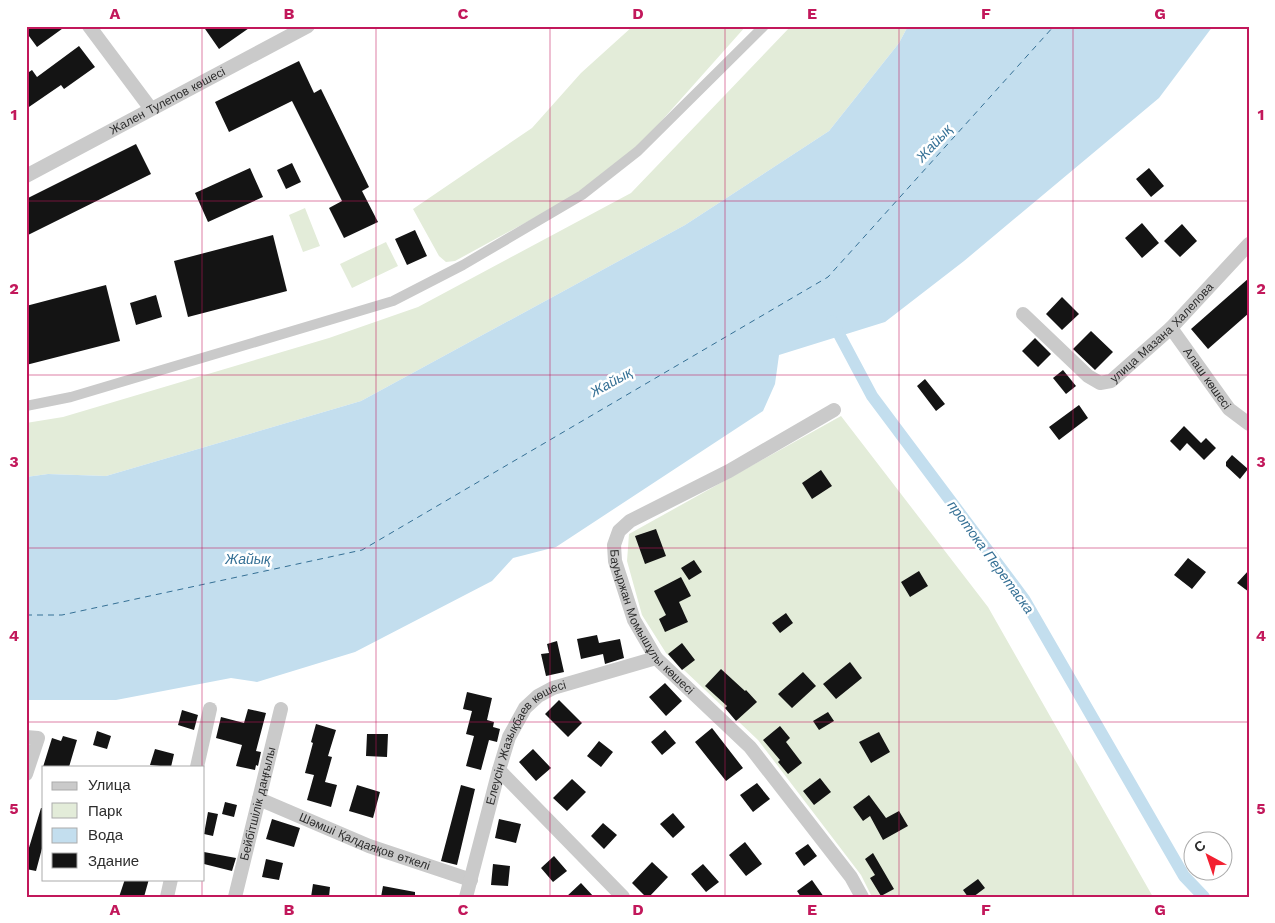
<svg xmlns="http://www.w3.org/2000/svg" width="1275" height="923" font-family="'Work Sans',sans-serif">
  <rect width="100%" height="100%" fill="#fff"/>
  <path fill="#e3ecd9" d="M633 26H746L632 154 595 181 558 205 455 261 446 262 439 256 413 209 532 128 581 73Z
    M791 26H908L899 43 829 131 685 225 361 401 106 476 48 474 26 477V423L63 417 329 338 418 307 631 193Z
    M305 208 320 246 303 252 289 215Z
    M386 242 398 266 352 288 340 264Z
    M841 416 988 607 1153 897H872L861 875 758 740 666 653 642 615 627 561 629 534Z"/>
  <path fill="#c3deee" d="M908 26H1213L1159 98 964 261 885 322 779 355 775 384 763 411 556 547 513 558 492 581 355 652 257 682 231 678 116 700H26V477L48 474 106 476 361 401 685 225 829 131 899 43Z"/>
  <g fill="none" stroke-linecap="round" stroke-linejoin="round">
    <path stroke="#c3deee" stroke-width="12" d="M832 321 872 396 1024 599 1184 876 1204 897"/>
    <path stroke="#357095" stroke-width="1" stroke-dasharray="6 5" stroke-linecap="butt" d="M26 615H62L362 550 828 277 1054 26"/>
  </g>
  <path fill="#141414" d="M26 26H66L37 47 26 32Z
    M203 26H252L219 49Z
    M79 46 95 67 64 89 61 85 26 109V74L32 70 37 77Z
    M299 61 314 93 321 89 369 187 362 191 378 222 344 238 329 208 342 201 292 101 229 132 215 102Z
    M136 144 151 174 26 236V199Z
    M292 163 301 182 286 189 277 170Z
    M250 168 263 197 208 222 195 193Z
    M1149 168 1164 186 1151 197 1136 179Z
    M1142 223 1159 243 1142 258 1125 238Z
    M1182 224 1197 241 1180 257 1164 241Z
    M415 230 427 256 407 265 395 239Z
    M273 235 287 291 188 317 174 261Z
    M1249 278V313L1208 349 1191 329Z
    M106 285 120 341 26 365V306Z
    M156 295 162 317 136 325 130 303Z
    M1062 297 1079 314 1062 330 1046 314Z
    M1091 331 1113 352 1095 370 1073 349Z
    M1035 338 1051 354 1038 367 1022 351Z
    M1063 370 1076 386 1066 394 1053 378Z
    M925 379 945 404 936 411 917 386Z
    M1079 405 1088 418 1059 440 1049 427Z
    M1184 426 1201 443 1206 438 1216 448 1204 460 1187 443 1180 451 1170 441Z
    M1232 455 1248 469 1240 479 1226 466V462Z
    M821 470 832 486 812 499 802 483Z
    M656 529 666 556 645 564 635 536Z
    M1188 558 1206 572 1192 589 1174 575Z
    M694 560 702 572 689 580 681 568Z
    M1249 570V592L1237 583Z
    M919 571 928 586 910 597 901 582Z
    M681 577 691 596 679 602 688 622 665 632 659 619 666 615 654 591Z
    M786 613 793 623 780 633 772 623Z
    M597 635 599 643 620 639 624 658 605 664 603 654 581 659 577 639Z
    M557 641 564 672 546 676 541 654 549 653 547 644Z
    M682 643 695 660 682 670 668 654Z
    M850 662 862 678 836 699 823 684Z
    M721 669 745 691 746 690 757 702 736 721 725 708 727 706 705 686Z
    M803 672 816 686 792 708 778 694Z
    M665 683 682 701 666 716 649 697Z
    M467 692 492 698 487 720 494 722 493 727 500 729 497 742 489 740 481 770 466 766 474 736 466 734 472 711 463 709Z
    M559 700 582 723 568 737 545 714Z
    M248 709 266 713 256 751 261 752 258 766 256 765 255 770 236 766 242 745 216 738 221 717 244 723Z
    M182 710 198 715 194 730 178 725Z
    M828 712 834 721 819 730 813 721Z
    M316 724 336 730 328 756 332 757 325 782 337 785 331 807 307 800 314 775 305 773 313 743 311 742Z
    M780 726 790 738 786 742 802 763 788 774 778 762 780 760 763 740Z
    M712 728 743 768 726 781 695 742Z
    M665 730 676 743 662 755 651 742Z
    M97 731 111 736 107 749 93 745Z
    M879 732 890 752 871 763 859 742Z
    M367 734H388L387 757 366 756Z
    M63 736 77 740 69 767H43L52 738 61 741Z
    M599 741 613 752 601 767 587 756Z
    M155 749 174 754 171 767 150 765Z
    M533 749 551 768 536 781 519 762Z
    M820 778 831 792 814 805 803 791Z
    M572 779 586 792 567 811 553 798Z
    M757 783 770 799 753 812 740 795Z
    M357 785 380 792 373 818 349 811Z
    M461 785 475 789 457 865 441 861Z
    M869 795 886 818 899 811 908 826 883 840 870 816 863 821 853 807Z
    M225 802 237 805 234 817 222 814Z
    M41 808H44V841L36 871 26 869V850L28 851Z
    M208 812 218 814 213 836 204 834Z
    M673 813 685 827 673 838 660 824Z
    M272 819 300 828 294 847 266 839Z
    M499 819 521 824 516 843 495 838Z
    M603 823 617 835 604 849 591 836Z
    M745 842 762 864 746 876 729 855Z
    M808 844 817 856 804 866 795 853Z
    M204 852 236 858 232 871 204 864Z
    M873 853 894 889 881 896 870 878 875 875 865 859Z
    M554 856 567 871 553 882 541 868Z
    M266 859 283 863 279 880 262 877Z
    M652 862 668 877 649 897H646L632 883Z
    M493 864 510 866 508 886 491 885Z
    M703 864 719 882 706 892 691 874Z
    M125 879H149L144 897H119Z
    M978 879 985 888 973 897H968L963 890Z
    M812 880 824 897H801L797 891Z
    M581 883 594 897H566Z
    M313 884 330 887 329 897H311Z
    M383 886 415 892V897H381Z"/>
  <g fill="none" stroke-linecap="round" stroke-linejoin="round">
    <path stroke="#cacaca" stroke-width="10" d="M26 406 71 397 393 301 463 265 582 195 638 151 764 26"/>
    <g stroke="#cacaca" stroke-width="14">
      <path d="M89 26 151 109"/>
      <path id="s1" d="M26 176 308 26"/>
      <path id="s2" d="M1023 314 1088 376 1100 383 1111 381 1171 328 1249 244"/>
      <path id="s3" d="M1171 328 1229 409 1249 424"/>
      <path id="s4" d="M834 410 729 471 630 521 619 531 614 545 615 561 634 620 656 658 750 747 851 877 862 897"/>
      <path d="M26 737 38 738 26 774"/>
      <path d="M197 767 210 709"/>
      <path d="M499 770 623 897"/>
      <path id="s5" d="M259 799 369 846 471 880"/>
      <path d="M167 897 171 879"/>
      <path id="s6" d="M235 897 281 709"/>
      <path id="s7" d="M466 897 499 770 509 737 525 708 538 696 553 688 656 658"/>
    </g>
  </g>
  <path fill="none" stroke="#c2185b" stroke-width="1" stroke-opacity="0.55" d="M202 26V767M376 26V897M550 26V897M725 26V897M899 26V897M1073 26V897M26 201H1249M26 375H1249M26 548H1249M26 722H1249M202 879V897"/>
  <g text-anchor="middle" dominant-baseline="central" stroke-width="5" stroke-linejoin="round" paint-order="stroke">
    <g font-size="12" fill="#2d2d2d" stroke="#fff">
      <text stroke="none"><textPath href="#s1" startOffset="160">Жален Тулепов көшесі</textPath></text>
      <text stroke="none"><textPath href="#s2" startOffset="185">улица Мазана Халелова</textPath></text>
      <text stroke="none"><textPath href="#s3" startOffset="62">Алаш көшесі</textPath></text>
      <text stroke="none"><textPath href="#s4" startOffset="350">Бауыржан Момышұлы көшесі</textPath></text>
      <text stroke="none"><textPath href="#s7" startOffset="171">Елеусін Жазықбаев көшесі</textPath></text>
      <text stroke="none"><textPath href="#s6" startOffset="96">Бейбітшілік даңғылы</textPath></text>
      <text stroke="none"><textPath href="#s5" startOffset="114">Шәмші Қалдаяқов өткелі</textPath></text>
    </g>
    <g font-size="14" font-style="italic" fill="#357095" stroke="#fff">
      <text transform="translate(934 143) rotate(-47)">Жайық</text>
      <text transform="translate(611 382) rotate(-29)">Жайық</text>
      <text transform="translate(991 557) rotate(54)">протока Перетаска</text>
      <text x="248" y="559">Жайық</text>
    </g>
  </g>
  <rect width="1275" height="923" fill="none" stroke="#ffffff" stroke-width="55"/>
  <rect x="42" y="766" width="162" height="115" fill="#ffffff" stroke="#ababab"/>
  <rect x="52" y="782" width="25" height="8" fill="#cacaca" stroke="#ababab"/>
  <text x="88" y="790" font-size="15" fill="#2d2d2d">Улица</text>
  <rect x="52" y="803" width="25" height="15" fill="#e3ecd9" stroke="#ababab"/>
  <text x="88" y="816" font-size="15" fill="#2d2d2d">Парк</text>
  <rect x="52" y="828" width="25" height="15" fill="#c3deee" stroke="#ababab"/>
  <text x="88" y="840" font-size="15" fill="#2d2d2d">Вода</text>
  <rect x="52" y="853" width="25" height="15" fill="#141414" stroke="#ababab"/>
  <text x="88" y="866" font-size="15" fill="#2d2d2d">Здание</text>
  <g transform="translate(1208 856) rotate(320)"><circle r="24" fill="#ffffff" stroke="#ababab"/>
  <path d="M0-4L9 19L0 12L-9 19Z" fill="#f32031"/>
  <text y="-8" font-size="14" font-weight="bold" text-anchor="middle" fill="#2d2d2d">С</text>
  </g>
  <rect x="28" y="28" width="1220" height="868" fill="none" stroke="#c2185b" stroke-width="2"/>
  <g font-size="16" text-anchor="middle" font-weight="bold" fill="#c2185b">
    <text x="115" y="19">A</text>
    <text x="289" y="19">B</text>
    <text x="463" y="19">C</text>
    <text x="638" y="19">D</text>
    <text x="812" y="19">E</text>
    <text x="986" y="19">F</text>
    <text x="1160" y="19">G</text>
    <text x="14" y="120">1</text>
    <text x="1261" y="120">1</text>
    <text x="14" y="294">2</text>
    <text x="1261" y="294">2</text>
    <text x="14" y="467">3</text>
    <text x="1261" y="467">3</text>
    <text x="14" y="641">4</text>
    <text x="1261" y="641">4</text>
    <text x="14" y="814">5</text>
    <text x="1261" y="814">5</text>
    <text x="115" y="915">A</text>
    <text x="289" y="915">B</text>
    <text x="463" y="915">C</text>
    <text x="638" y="915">D</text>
    <text x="812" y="915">E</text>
    <text x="986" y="915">F</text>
    <text x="1160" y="915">G</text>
  </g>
</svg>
